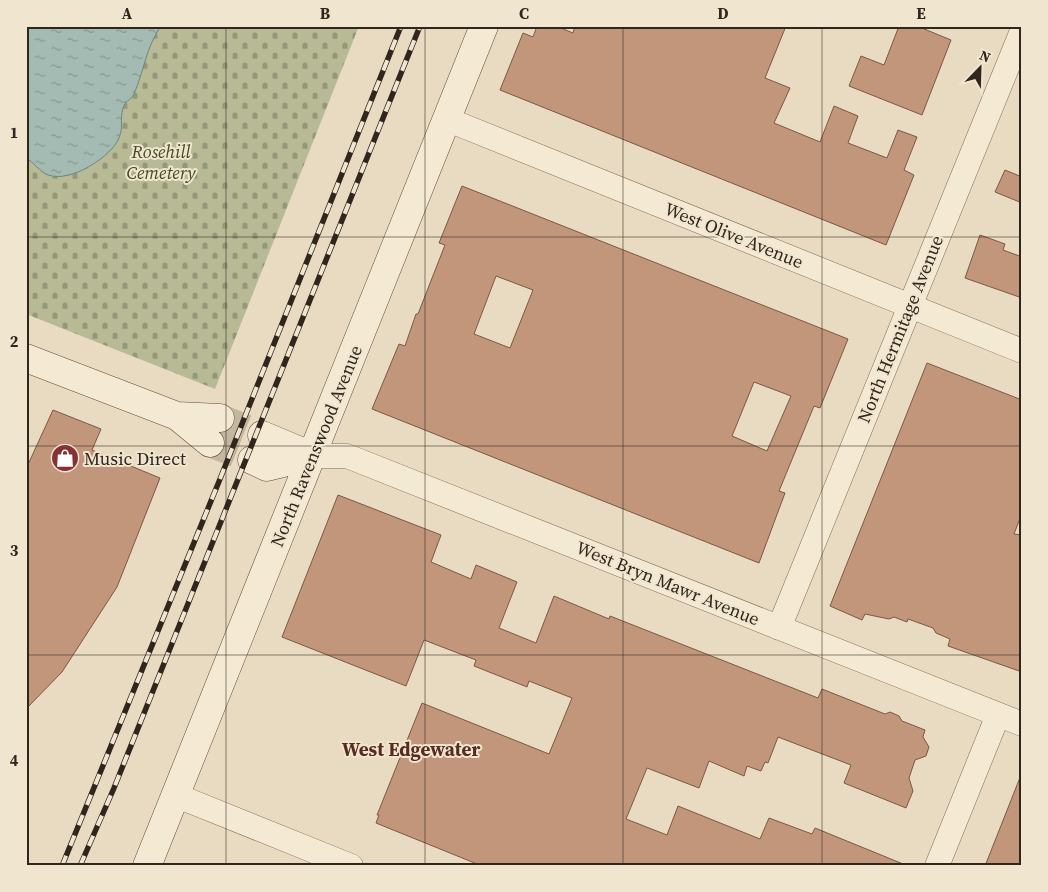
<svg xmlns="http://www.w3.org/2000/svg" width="1048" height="892" font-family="'Source Serif 4',serif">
  <defs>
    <pattern id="cemetery-stones" width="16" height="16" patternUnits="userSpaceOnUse" patternTransform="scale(1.25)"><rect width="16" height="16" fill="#b7ba95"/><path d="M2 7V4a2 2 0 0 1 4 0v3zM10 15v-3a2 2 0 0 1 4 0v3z" fill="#959779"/></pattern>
    <pattern id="water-ripples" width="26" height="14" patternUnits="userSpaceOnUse" patternTransform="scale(1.25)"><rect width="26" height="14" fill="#a3bbb3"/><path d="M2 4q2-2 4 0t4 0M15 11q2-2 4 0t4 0" fill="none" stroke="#859891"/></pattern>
  </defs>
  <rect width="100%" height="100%" fill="#e8dbc1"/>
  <path fill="url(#cemetery-stones)" d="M26 26H359L215 389 26 314Z"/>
  <path fill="url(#water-ripples)" stroke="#6b8780" d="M26 26H161C146 47 144 71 134 94 131 100 125 101 123 108 119 121 125 127 117 142 106 160 65 186 44 173 38 169 33 162 26 158Z"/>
  <path fill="#c2967b" stroke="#7c5843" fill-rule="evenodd" d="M537 26H556L573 33 575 26H786L765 78 790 88 774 123 820 142 834 106 858 116 848 143 887 158 898 130 917 137 904 170 914 175 886 245 500 90 523 33 533 37Z
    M899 26H917L951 40 922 115 849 86 861 56 884 65Z
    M1005 170 1022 177V203L995 192Z
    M462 186 848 339 820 408 814 406 779 491 785 493 759 563 372 409 399 344 405 346 416 314H418L445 245 439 243ZM496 276 533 290 510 348 474 334ZM754 382 791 396 767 451 732 436Z
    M980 235 1005 244 1003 250 1022 257V298L965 278Z
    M927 363 1022 400V513L1014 534 1022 535V672L948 646 950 639 936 633 933 628 908 619 907 622 894 617 889 619 865 614 862 620 830 606Z
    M53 410 101 429 92 450 160 478 117 587 62 672 26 709V469Z
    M338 495 441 535 431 562 471 579 476 565 517 582 499 628 536 643 554 596 609 619 610 616 818 698 822 689 885 714 890 712 899 716 902 721 925 730 923 737 929 747 926 756 915 760 909 778 913 791 906 808 844 783 851 765 778 737 768 763 765 762 761 771 747 766 744 776 709 761 699 788 647 768 626 819 667 835 678 806 760 839 769 818 812 834 815 828 908 866H482L376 823 379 815H377L422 703 549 754 572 698 529 681 527 687 474 666 476 660 424 640 406 686 282 637Z
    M1021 775 1022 866H985Z"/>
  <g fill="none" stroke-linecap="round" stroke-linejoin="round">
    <path stroke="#c3b7a0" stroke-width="28" stroke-dasharray="28 14" stroke-linecap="butt" d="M220 418 262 435
      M210 443 252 460"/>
    <g stroke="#7f6d5a" stroke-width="25">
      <path id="street" d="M446 119 1022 351
        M312 456H347L1022 724
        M779 628 1022 31
        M175 795 351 866
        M937 866 998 715"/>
    </g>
    <g stroke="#614e3e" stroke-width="29">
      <path id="secondary" d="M26 358 177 416 220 418
        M177 416 210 443
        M262 435 312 456
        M252 460 267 467 312 456
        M147 866 484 26"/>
    </g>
    <use href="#street" stroke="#f4e9d3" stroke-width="24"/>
    <use href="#secondary" stroke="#f4e9d3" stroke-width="28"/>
    <g stroke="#31261d" stroke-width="5.5">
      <path id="rail" d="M62 866 220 479 401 26
        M80 866 114 788 420 26"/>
    </g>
    <use href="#rail" stroke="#f0e6cf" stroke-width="4" stroke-dasharray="11" stroke-linecap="butt"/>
  </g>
  <path fill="none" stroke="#31261d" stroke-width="1" stroke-opacity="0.55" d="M226 26V866M425 26V866M623 26V866M822 26V866M26 237H1022M26 446H1022M26 655H1022"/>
  <defs>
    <g id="shop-disc" transform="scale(1.4375)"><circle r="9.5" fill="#883134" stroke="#f0e6cf"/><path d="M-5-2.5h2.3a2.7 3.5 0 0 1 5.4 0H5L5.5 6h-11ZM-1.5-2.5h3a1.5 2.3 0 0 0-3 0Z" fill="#fff"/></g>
  </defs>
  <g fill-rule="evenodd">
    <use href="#shop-disc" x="65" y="458"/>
  </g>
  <g text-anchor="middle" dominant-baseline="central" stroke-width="4" stroke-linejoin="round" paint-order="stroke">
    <g font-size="18" font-style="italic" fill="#434b26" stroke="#f0e6cf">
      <text x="161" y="151">Rosehill<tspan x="161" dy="21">Cemetery</tspan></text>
    </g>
    <g font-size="18" fill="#31261d" stroke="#f0e6cf">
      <text transform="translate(734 235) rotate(22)">West Olive Avenue</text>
      <text transform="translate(900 329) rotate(-68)">North Hermitage Avenue</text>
      <text transform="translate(316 446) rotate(-68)">North Ravenswood Avenue</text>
      <text transform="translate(668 583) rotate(22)">West Bryn Mawr Avenue</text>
    </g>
    <g font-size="18" fill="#31261d" stroke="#f0e6cf" text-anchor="start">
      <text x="84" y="458">Music Direct</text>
    </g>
    <g font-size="19" font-weight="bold" fill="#582b21" stroke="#f0e6cf">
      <text x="411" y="749">West Edgewater</text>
    </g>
  </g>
  <rect width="1048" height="892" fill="none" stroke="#f0e6cf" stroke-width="55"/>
  <g transform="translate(980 68) rotate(23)" stroke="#f0e6cf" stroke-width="4" paint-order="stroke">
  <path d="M0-4L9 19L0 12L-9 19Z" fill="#31261d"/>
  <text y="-8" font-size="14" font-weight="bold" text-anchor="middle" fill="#31261d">N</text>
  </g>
  <rect x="28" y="28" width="992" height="836" fill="none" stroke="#31261d" stroke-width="2"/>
  <g font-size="16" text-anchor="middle" font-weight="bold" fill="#31261d">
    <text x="127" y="19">A</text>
    <text x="325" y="19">B</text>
    <text x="524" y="19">C</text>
    <text x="723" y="19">D</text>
    <text x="921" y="19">E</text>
    <text x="14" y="138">1</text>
    <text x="14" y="347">2</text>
    <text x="14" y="556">3</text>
    <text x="14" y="766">4</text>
  </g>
</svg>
